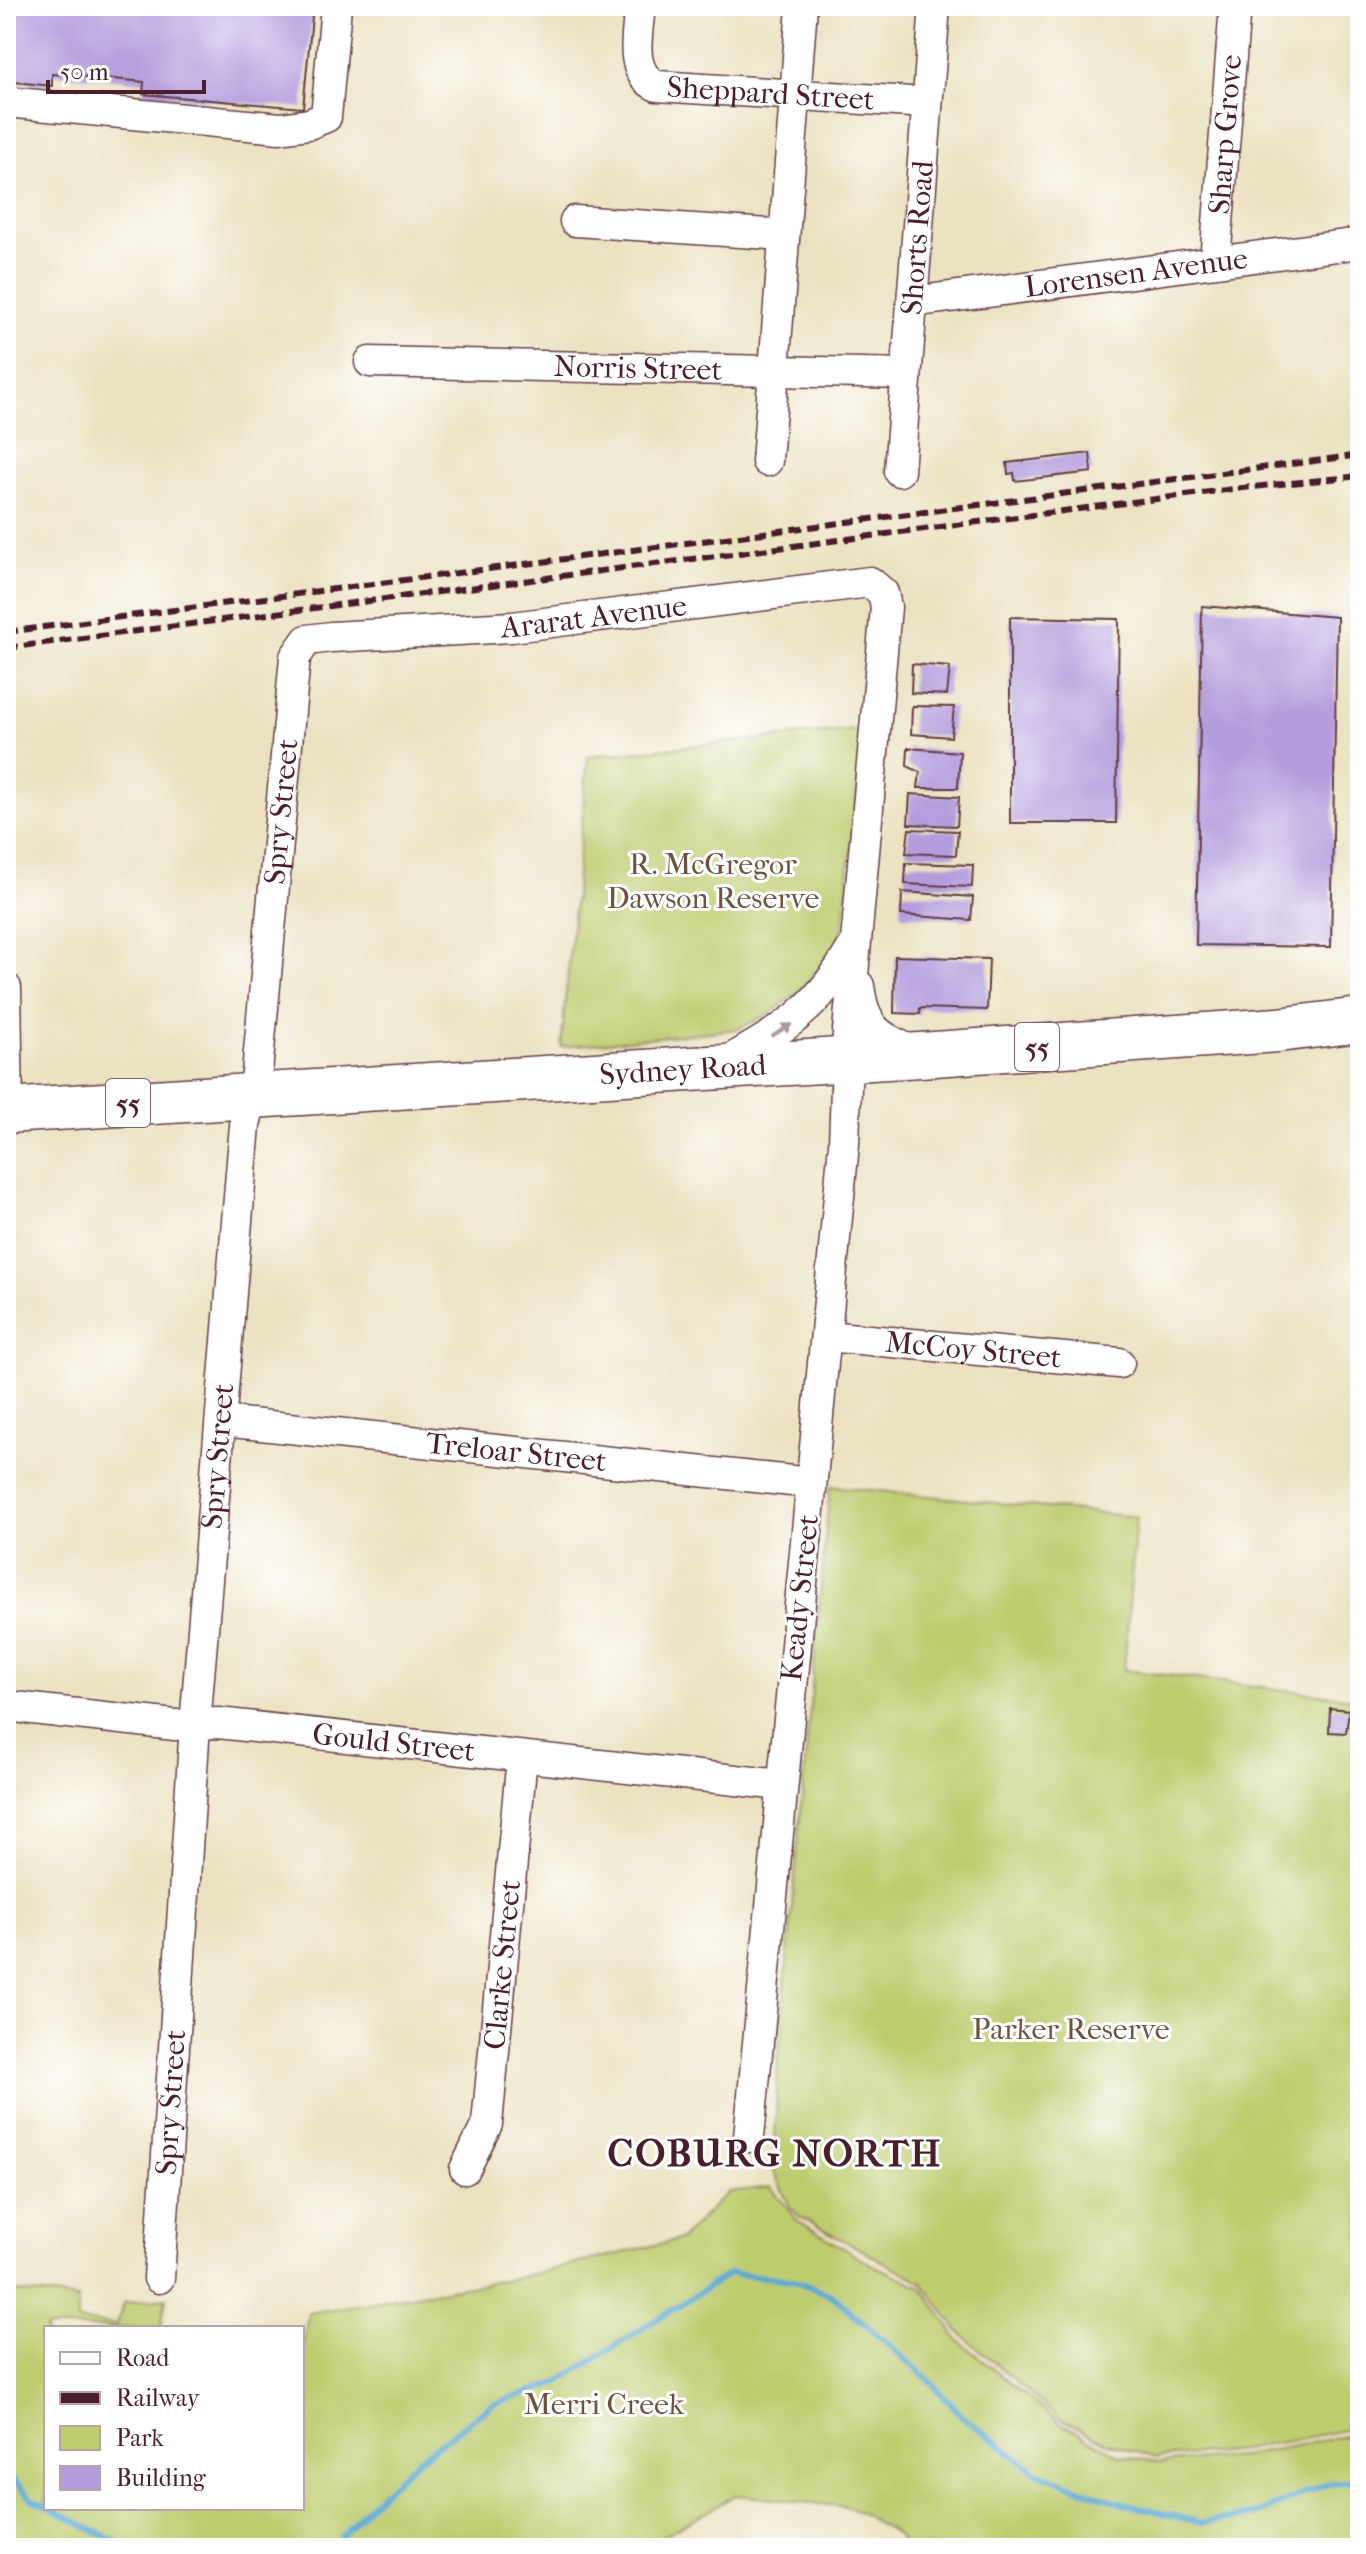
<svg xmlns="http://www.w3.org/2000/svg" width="1366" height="2554" font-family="'IM FELL French Canon',serif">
  <rect width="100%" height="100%" fill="#fff"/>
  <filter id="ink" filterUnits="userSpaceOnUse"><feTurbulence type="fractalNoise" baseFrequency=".0125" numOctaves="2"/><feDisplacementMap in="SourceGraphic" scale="16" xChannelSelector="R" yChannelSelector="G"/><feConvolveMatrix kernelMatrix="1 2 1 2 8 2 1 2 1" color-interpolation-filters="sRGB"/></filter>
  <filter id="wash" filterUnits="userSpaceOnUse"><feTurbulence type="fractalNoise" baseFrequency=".006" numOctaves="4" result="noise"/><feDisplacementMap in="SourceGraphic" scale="32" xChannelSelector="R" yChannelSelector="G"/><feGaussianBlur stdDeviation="1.8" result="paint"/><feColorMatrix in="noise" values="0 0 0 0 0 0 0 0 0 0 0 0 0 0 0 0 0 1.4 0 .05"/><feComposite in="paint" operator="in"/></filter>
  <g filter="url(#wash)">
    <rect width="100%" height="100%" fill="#ece2c1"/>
    <path fill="#becc6e" stroke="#84764c" stroke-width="2" d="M863 729 843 928 835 950 799 991 771 1013 738 1029 561 1047 588 756Z
      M830 1486 1136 1517 1124 1670 1360 1699V2427L1242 2450 1155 2458 1105 2442 1059 2419 959 2332 922 2282 800 2217 790 2207 774 2172 778 2063Z
      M771 2187 797 2220 873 2265 922 2287 958 2340 1059 2423 1119 2455 1160 2463 1248 2455 1360 2433V2548H907L897 2535 849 2507 736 2495 641 2548H6V2291L78 2299V2321L117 2325 123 2303 166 2298 161 2328H46V2508H302V2350L308 2313 516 2278 681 2239 728 2192Z"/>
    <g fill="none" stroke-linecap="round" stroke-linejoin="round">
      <path stroke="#55a7d0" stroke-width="6" d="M6 2473 32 2499 46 2506
        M51 2508 127 2548
        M332 2548 370 2504 415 2462 491 2405 557 2383 730 2273 793 2280 833 2296 928 2379 962 2416 1036 2472 1112 2500 1202 2523 1254 2515 1327 2484 1360 2480"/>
    </g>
    <g id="blocks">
      <path fill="#b49cdd" d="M6 6H313L303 108 143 94 144 82 114 79 52 74V86L6 81Z
        M1090 453 1092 472 1015 481 1014 473 1008 474 1007 463Z
        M1202 606 1337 617 1331 947 1196 945Z
        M1010 617 1119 619 1116 823H1010Z
        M912 664 950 667 947 695 911 693Z
        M912 706 954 707 951 737 911 734Z
        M908 748 960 752 958 788H918L920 772 907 766Z
        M910 794 959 797 957 826 908 824Z
        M909 829 958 831 956 855 906 853Z
        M906 863 973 865 972 887 905 884Z
        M902 892 973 897 971 920 901 915Z
        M895 956 989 959 987 1010 920 1008V1014L894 1013Z
        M1330 1708 1349 1710 1346 1733 1329 1732Z"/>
    </g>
  </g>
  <g filter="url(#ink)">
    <use href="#blocks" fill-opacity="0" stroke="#623c42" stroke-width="2"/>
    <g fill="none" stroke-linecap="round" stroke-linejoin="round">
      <g stroke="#623c42" stroke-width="33">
        <g id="minor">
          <path id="s1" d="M640 6C638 32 627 73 657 86L927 103"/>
          <path d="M6 102 280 128 309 124 326 117 336 6"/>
          <path d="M575 221 784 235"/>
          <path id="s2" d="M1215 262 1235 6"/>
          <path id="s3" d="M912 302 1360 243"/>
          <path id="s4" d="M370 362 906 374"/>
          <path d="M767 461 802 6"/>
          <path id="s5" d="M899 471 935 6"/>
          <path d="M859 986C865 1030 877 1035 916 1053"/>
          <path d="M6 988 8 1111"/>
          <path d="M726 1062C784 1030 818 1008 851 950"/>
          <path id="s6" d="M826 1336 1119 1363"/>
          <path id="s7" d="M222 1421 811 1483"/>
          <path id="s8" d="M6 1706 175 1725 218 1723 781 1785"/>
          <path id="s9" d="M465 2169 487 2124 522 1757"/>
          <path id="s10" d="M159 2278 195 1725 245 1125 257 1073 295 657 307 640 331 637 512 627 870 582 883 593 886 607 848 1031 844 1144 749 2137"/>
        </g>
      </g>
      <g stroke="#623c42" stroke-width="47">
        <g id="highway">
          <path id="s11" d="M6 1111 920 1055 1278 1030 1360 1020"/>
        </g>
      </g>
      <use href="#minor" stroke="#fff" stroke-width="30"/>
      <use href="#highway" stroke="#fff" stroke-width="44"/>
      <path stroke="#4a1f2b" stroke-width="6" stroke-dasharray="12 6" stroke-linecap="butt" d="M6 632 1360 455
        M6 648 1233 489 1360 476"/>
    </g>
    <defs><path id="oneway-solid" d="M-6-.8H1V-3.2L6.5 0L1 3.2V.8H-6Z" transform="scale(2)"/></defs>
    <use fill="#ae9aa0" href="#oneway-solid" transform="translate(782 1030) rotate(-32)"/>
  </g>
  <g text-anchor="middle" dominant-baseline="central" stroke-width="6" stroke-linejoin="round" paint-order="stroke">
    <g fill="#fff" stroke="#80626b" stroke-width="2">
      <rect x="1015" y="1023" width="44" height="48" rx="6"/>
      <rect x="106" y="1079" width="44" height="48" rx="6"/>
    </g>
    <g font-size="28" font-weight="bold" fill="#4a1f2b">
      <text x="1037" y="1047">55</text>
      <text x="128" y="1103">55</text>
    </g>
    <g font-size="30" fill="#4a1f2b" stroke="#fff">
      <text stroke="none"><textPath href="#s1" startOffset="202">Sheppard Street</textPath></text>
      <text stroke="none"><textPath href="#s2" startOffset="128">Sharp Grove</textPath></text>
      <text stroke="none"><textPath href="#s5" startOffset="234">Shorts Road</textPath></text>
      <text stroke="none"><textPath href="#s3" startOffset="226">Lorensen Avenue</textPath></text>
      <text stroke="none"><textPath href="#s4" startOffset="268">Norris Street</textPath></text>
      <text stroke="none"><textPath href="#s10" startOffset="1936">Ararat Avenue</textPath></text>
      <text stroke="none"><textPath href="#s10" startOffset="1472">Spry Street</textPath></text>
      <text stroke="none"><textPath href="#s11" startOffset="678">Sydney Road</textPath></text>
      <text stroke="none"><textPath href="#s6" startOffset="148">McCoy Street</textPath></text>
      <text stroke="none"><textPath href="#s7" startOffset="296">Treloar Street</textPath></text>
      <text stroke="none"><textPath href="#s10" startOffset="824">Spry Street</textPath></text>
      <text transform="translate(800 1598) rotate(-84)">Keady Street</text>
      <text stroke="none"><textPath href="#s8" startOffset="390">Gould Street</textPath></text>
      <text stroke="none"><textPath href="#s9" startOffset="210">Clarke Street</textPath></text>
      <text stroke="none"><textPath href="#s10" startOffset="176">Spry Street</textPath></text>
    </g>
    <g font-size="30" fill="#6d533f" stroke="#fff">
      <text x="713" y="864">R. McGregor<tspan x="713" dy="34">Dawson Reserve</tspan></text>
      <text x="1071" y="2029">Parker Reserve</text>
      <text x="604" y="2404">Merri Creek</text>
    </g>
    <g font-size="38" font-weight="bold" letter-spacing="2" fill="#4a1f2b" stroke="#fff">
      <text x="775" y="2153">COBURG NORTH</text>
    </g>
  </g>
  <rect width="1366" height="2554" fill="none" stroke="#fff" stroke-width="32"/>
  <rect x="44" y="2326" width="260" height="184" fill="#ffffff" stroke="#b7a5aa" stroke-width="2"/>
  <rect x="60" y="2352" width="40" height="12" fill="#ffffff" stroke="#b7a5aa" stroke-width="2"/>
  <text x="116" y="2366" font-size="24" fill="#4a1f2b">Road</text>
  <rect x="60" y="2392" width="40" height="12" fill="#4a1f2b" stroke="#b7a5aa" stroke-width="2"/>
  <text x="116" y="2406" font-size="24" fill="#4a1f2b">Railway</text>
  <rect x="60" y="2426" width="40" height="24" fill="#becc6e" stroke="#b7a5aa" stroke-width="2"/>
  <text x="116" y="2446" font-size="24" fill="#4a1f2b">Park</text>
  <rect x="60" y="2466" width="40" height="24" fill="#b49cdd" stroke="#b7a5aa" stroke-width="2"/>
  <text x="116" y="2486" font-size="24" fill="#4a1f2b">Building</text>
  <path d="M48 80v12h156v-12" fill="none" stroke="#4a1f2b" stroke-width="4"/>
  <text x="60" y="80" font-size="24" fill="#4a1f2b" stroke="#ffffff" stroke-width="6" paint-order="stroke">50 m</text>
</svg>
